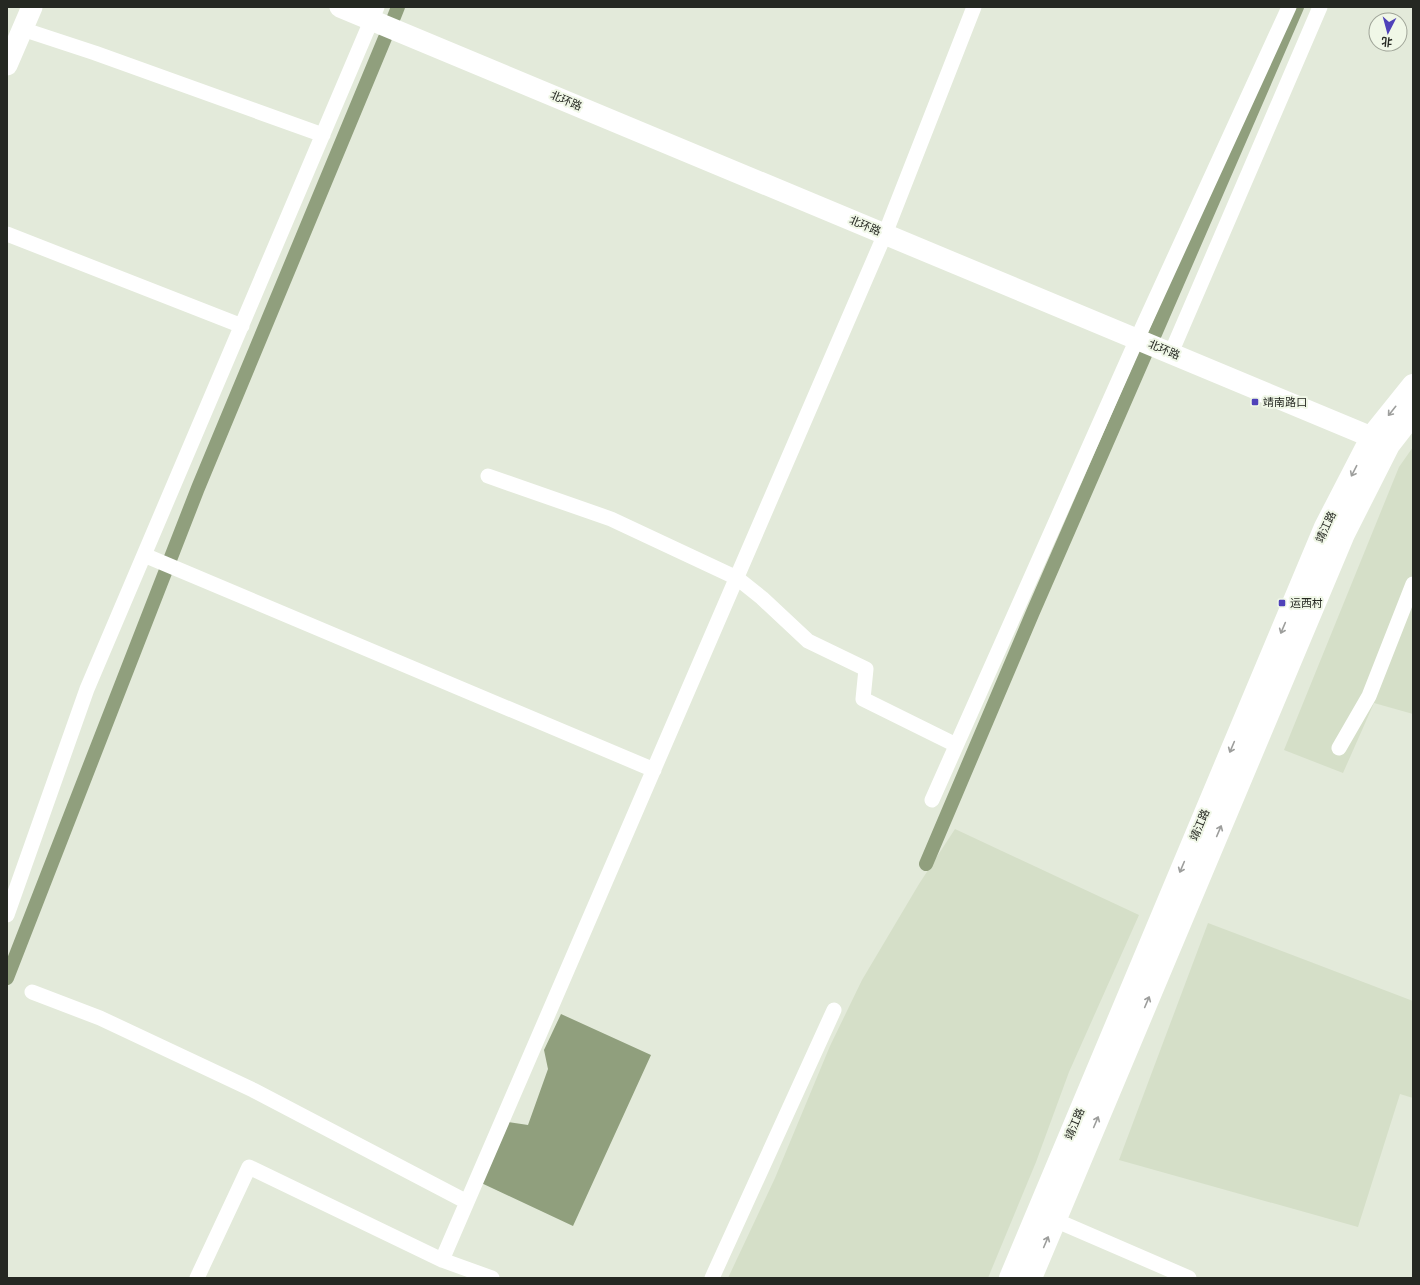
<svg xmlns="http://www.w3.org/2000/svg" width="1420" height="1285" font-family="'Source Sans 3','Noto Sans SC',sans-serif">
  <rect width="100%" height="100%" fill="#e3eada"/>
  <path fill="#d5dfc8" d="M1413 447V714L1374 703 1343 773 1284 750 1399 467Z
    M955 829 1139 915 1069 1072 1036 1162 988 1278H728L775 1178 830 1046 862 980 919 884Z
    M1208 923 1413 1001V1098L1400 1094 1358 1227 1119 1160Z"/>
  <path fill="#909f7d" d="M561 1014 651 1055 573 1226 477 1181 502 1121 528 1125 548 1069 544 1050Z"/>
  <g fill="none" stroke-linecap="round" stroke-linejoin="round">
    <path stroke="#909f7d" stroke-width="14" d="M394 17 398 7
      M1155 334 1297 7
      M926 864 1033 612 1145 355
      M7 978 198 488 385 38"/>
    <path stroke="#fff" stroke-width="15" d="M22 29 95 53 323 135
      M7 234 242 326
      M1171 353 1320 7
      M488 476 611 519 737 578 762 598 808 641 866 669 863 699 956 745
      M144 555 654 770
      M1339 748 1369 696 1413 584
      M932 800 1137 339 1289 7
      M7 915 87 689 377 7
      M32 992 100 1018 253 1090 467 1202
      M1055 1220 1189 1278
      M442 1260 885 234 974 7
      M197 1278 249 1167 442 1260 492 1278
      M712 1278 834 1010"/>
    <path stroke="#fff" stroke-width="21" d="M340 7 1388 444
      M7 65 32 7"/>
    <path stroke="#fff" stroke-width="22" d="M1010 1278 1325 527 1372 436 1413 385
      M1031 1278 1344 534 1389 445 1413 414"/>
  </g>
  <defs><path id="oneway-shaft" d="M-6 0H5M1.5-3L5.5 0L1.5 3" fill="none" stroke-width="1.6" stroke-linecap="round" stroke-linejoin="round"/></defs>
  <g stroke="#9d9e9c">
    <use href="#oneway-shaft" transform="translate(1392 411) rotate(129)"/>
    <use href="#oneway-shaft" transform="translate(1354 471) rotate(117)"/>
    <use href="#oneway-shaft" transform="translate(1283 628) rotate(113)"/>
    <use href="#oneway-shaft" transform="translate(1232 747) rotate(113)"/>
    <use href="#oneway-shaft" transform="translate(1219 831) rotate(-67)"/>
    <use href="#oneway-shaft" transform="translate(1182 867) rotate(113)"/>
    <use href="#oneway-shaft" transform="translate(1147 1002) rotate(-67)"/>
    <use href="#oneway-shaft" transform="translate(1096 1122) rotate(-67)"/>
    <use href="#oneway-shaft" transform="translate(1046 1242) rotate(-67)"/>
  </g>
  <g fill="#4f42b9" stroke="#f0f7e7" stroke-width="1.5">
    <rect x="1251" y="398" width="8" height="8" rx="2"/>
    <rect x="1278" y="599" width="8" height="8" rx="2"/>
  </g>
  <g text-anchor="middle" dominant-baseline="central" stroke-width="4" stroke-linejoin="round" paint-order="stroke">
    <g font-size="11" fill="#252822" stroke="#f0f7e7">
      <text transform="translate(566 101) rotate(23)">北环路</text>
      <text transform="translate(865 226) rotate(23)">北环路</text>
      <text transform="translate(1164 350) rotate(23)">北环路</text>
      <text transform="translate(1326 527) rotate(-65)">靖江路</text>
      <text transform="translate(1200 825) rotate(-67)">靖江路</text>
      <text transform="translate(1075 1124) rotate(-67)">靖江路</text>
    </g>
    <g font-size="11" fill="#252822" stroke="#f0f7e7" text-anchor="start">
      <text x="1263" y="402">靖南路口</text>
      <text x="1290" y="603">运西村</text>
    </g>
  </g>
  <rect width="1420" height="1285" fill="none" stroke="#252822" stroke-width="16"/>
  <g transform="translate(1388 32) rotate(186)"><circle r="19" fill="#f0f7e7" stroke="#9fa498"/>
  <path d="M0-3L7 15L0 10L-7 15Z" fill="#4f42b9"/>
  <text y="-6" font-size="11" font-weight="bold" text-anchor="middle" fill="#252822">北</text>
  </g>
</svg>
